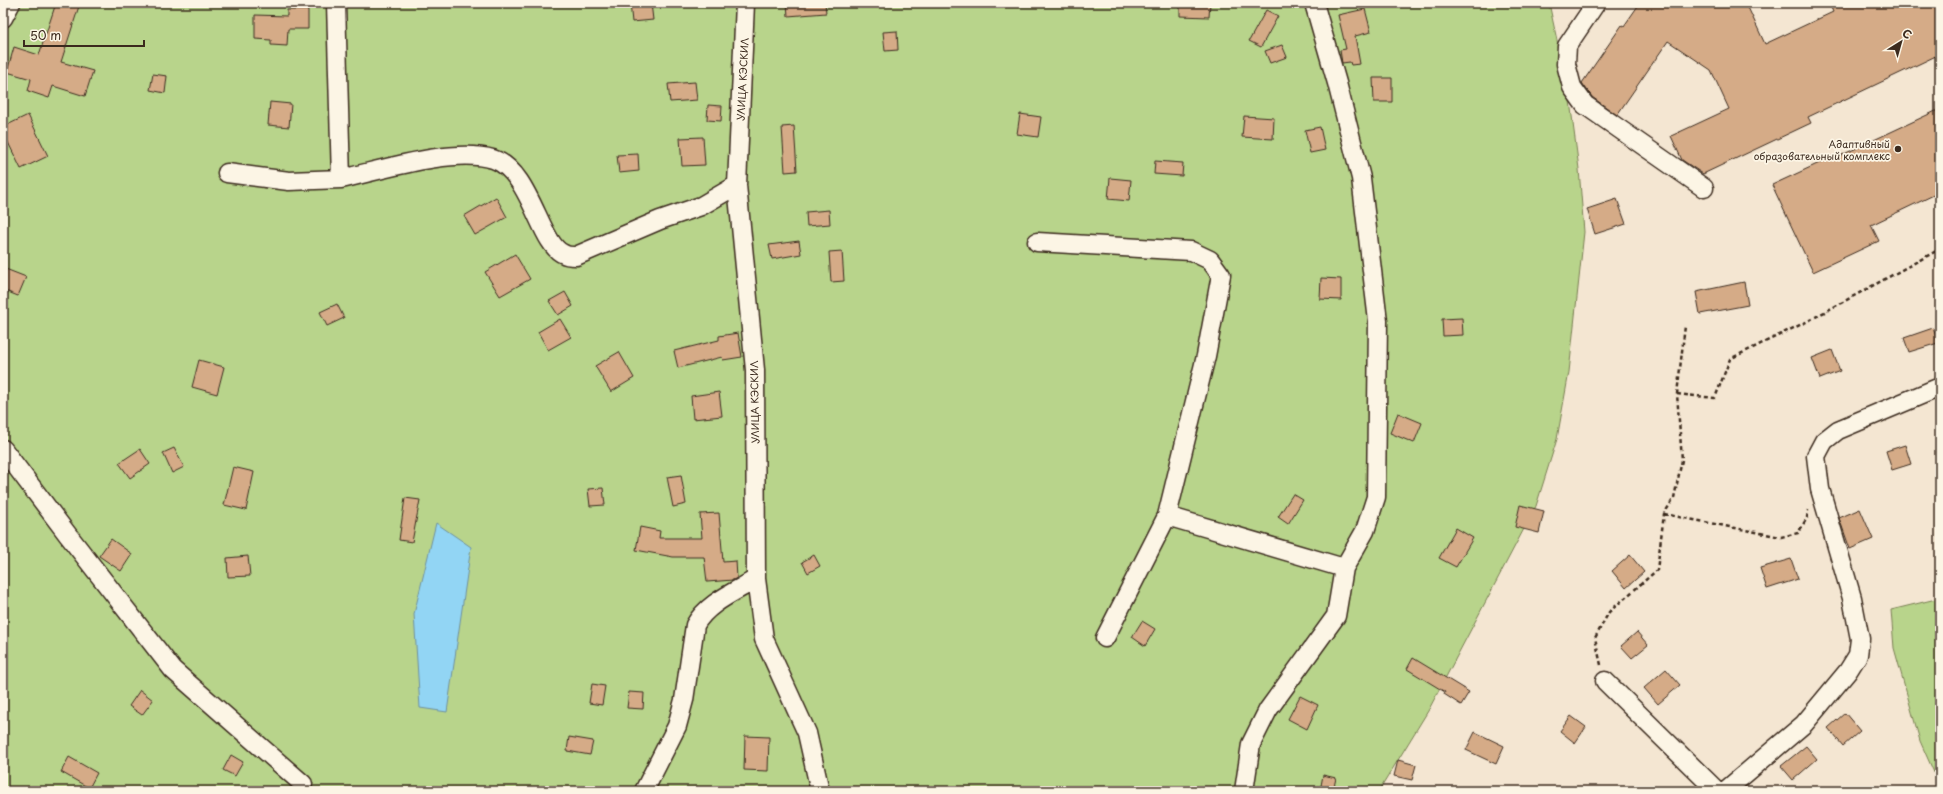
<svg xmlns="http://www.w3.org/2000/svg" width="1943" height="794" font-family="'Playpen Sans',sans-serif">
  <rect width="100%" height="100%" fill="#f4e6d2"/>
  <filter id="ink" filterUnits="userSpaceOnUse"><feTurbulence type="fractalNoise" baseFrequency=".025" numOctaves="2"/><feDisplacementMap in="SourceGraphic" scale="8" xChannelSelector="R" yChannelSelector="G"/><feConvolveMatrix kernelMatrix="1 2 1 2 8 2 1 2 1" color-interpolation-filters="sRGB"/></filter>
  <g filter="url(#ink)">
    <path fill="#b8d48b" stroke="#7a7f54" d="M3 3H1549L1570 101 1579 169 1584 232 1569 372 1557 439 1536 506 1428 711 1379 791H3Z
      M1940 598V786L1920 741 1910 705 1894 648 1891 610Z"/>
    <path fill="#92d5f4" stroke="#6f919e" d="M436 523 471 547 447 712 420 708 414 614Z"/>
    <path fill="#d5ab87" stroke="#3b2a1e" d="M56 3H80L61 62 93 71 85 96 53 86 49 98 28 91 31 79 7 72 14 47 39 55Z
      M630 3H651L653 20 632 22Z
      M787 3H825L826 13 788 16Z
      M1180 3H1210L1209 17 1180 16Z
      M1640 3H1746L1765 44 1833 12 1829 3H1940V54L1808 117 1811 123 1703 174 1682 160 1671 136 1729 109 1711 70 1668 41 1617 115 1592 97 1582 83 1622 25 1624 26Z
      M1365 9 1371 32 1355 36 1360 64 1351 65 1350 62 1342 63 1340 50 1346 49 1338 15Z
      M287 10H308V29H288L287 46 271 45V40L255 39V15L287 16Z
      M1266 10 1278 16 1261 47 1249 41Z
      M897 31 898 50 885 51 883 32Z
      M1282 45 1287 57 1270 63 1265 51Z
      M153 74 167 76 165 93 150 90Z
      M1373 78H1392V102H1374Z
      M695 82 697 100 670 102 668 84Z
      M270 102 291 104 289 127 268 125Z
      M708 105 722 106 721 121 707 120Z
      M1940 109V192L1871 225 1879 241 1813 272 1772 185 1828 159 1829 161Z
      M1020 114 1041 117 1038 137 1017 134Z
      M28 115 48 156 21 169 3 132V127Z
      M1244 116 1274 118 1273 139 1242 137Z
      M794 126 797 171 785 172 782 127Z
      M1320 127 1325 150 1310 153 1305 130Z
      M703 137 705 165 682 166 680 138Z
      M638 154 639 171 619 173 617 155Z
      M1155 161 1183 163 1182 176 1154 174Z
      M1110 178 1131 180 1129 201 1108 199Z
      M496 197 507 217 475 235 464 216Z
      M1617 199 1626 224 1595 234 1587 209Z
      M829 210 830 224 807 226 806 212Z
      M799 241 801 254 772 259 769 245Z
      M842 251 844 281 831 282 829 252Z
      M515 254 530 279 500 296 485 272Z
      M3 268 26 277 18 296 3 290Z
      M1321 278 1341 279V300L1320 299Z
      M1744 282 1748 305 1700 314 1696 292Z
      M565 292 573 306 558 315 549 301Z
      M337 304 344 318 327 326 320 312Z
      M1462 318 1463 335 1443 336 1442 319Z
      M560 319 571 337 548 350 538 332Z
      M1933 328 1938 343 1909 352 1904 338Z
      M738 333 742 357 723 360 722 357 678 368 674 351 719 340V336Z
      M1832 350 1840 371 1820 379 1812 358Z
      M619 352 634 378 611 392 595 366Z
      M199 360 224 367 217 394 192 387Z
      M719 392 722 416 693 419 691 396Z
      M1398 413 1422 423 1414 443 1390 433Z
      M1905 445 1911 464 1892 470 1886 451Z
      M174 448 184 467 172 473 163 453Z
      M140 449 150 464 130 478 119 463Z
      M233 467 254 472 246 510 224 505Z
      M681 475 686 504 673 507 667 477Z
      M603 488 605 505 590 506 588 489Z
      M1293 494 1303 500 1288 524 1278 517Z
      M405 498 420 500 412 542 399 540Z
      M1520 505 1544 511 1539 533 1515 527Z
      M1860 509 1873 539 1850 549 1839 518Z
      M719 513 723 562 736 561 737 578 733 580 707 582 704 557H673L636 550 640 527 660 531 659 538H702L700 514Z
      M1456 528 1473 538 1456 567 1439 558Z
      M111 539 132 554 121 571 99 556Z
      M814 555 820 566 808 573 802 562Z
      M1630 555 1644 572 1626 588 1612 571Z
      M248 556 250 576 228 577 227 558Z
      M1791 559 1798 579 1767 589 1760 568Z
      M1142 621 1155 629 1145 646 1132 637Z
      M1637 632 1648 645 1632 658 1621 646Z
      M1413 658 1469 692 1461 705 1444 694 1445 692 1407 669Z
      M1666 669 1680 685 1658 704 1644 688Z
      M592 684 605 686 602 705 589 703Z
      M140 690 153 700 142 715 129 706Z
      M629 692 644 693 643 709 627 708Z
      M1300 696 1318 705 1307 729 1288 719Z
      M1845 713 1860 731 1843 746 1828 728Z
      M1571 716 1586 727 1575 743 1560 731Z
      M1475 732 1504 746 1496 764 1466 750Z
      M745 736 769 737 768 771 744 770Z
      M569 737 593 741 590 755 567 751Z
      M1806 746 1817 759 1793 780 1781 766Z
      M231 755 243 762 235 776 223 770Z
      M69 757 97 773 89 788 61 772Z
      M1398 760 1416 765 1412 780 1394 776Z
      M1323 775 1336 778 1333 791H1320Z"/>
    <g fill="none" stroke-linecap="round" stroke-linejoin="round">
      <g stroke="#3b2a1e" stroke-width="21">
        <path id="minor" d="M745 3 737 185 755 370 756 579 764 639 807 733 820 791
          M1596 3 1567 46 1566 64 1572 87 1585 105 1704 188
          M3 18 11 3
          M227 173 289 181 341 179 336 3
          M341 179C382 170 453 147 493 159 531 171 540 246 564 254 567 256 572 256 576 256L660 220 701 206 737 185
          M1037 242 1191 251 1210 260 1221 275 1206 356 1167 516 1344 568
          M3 449 68 535 173 670 303 784
          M1105 638 1167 516
          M1605 681 1717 791
          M644 791 677 726 684 700 695 625C707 603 735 592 756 579
          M1244 791 1251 744 1268 710 1336 616 1344 568 1365 531 1376 497 1378 321 1361 178 1337 83 1314 3
          M1725 791 1804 724 1848 671 1858 655 1860 639 1852 598 1820 489 1816 456 1824 441 1838 430 1940 387"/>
      </g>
      <path stroke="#3b2a1e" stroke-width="2.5" stroke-dasharray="4 3" stroke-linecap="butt" d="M1677 394 1715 398 1730 359 1808 321 1940 249
        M1664 514 1781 537 1798 533 1807 518 1808 510
        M1601 665 1595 638 1609 612 1657 570 1664 514 1674 498 1682 460 1677 394 1685 326"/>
      <use href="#minor" stroke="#fcf5e5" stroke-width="18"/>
    </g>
  </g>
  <circle fill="#3b2a1e" stroke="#fcf5e5" stroke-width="1.5" cx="1898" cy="149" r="4"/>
  <g text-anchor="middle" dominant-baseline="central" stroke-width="3.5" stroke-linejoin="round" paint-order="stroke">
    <g font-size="10" fill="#3b2a1e" stroke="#fcf5e5">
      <text transform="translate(742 79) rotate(-87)">УЛИЦА КЭСКИЛ</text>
      <text transform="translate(754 402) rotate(-91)">УЛИЦА КЭСКИЛ</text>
    </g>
    <g font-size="10" fill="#3b2a1e" stroke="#fcf5e5" text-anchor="end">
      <text x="1890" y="143">Адаптивный<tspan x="1890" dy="12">образовательный комплекс</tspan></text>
    </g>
  </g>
  <rect width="1943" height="794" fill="none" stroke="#fcf5e5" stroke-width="16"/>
  <rect x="8" y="8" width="1927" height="778" fill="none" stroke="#3b2a1e" stroke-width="1.5" filter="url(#ink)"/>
  <g transform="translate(1901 42) rotate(37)" stroke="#fcf5e5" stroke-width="3" paint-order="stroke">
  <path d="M0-3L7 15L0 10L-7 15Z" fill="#3b2a1e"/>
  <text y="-6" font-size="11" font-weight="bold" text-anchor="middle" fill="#3b2a1e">С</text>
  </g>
  <path d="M24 40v6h120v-6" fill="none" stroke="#3b2a1e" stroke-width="2"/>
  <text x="30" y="40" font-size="12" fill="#3b2a1e" stroke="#fcf5e5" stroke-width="3" paint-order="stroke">50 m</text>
</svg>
